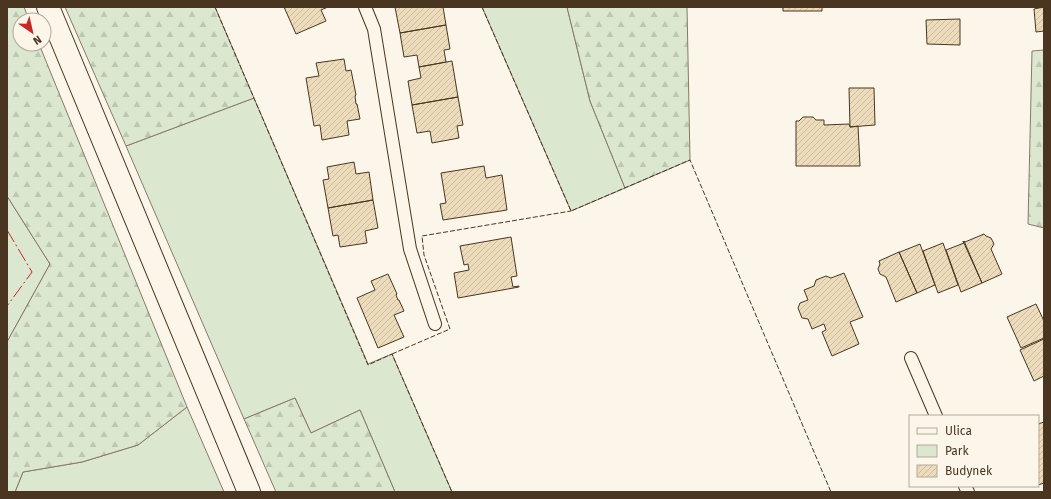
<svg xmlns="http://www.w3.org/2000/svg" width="1051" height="499" font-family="'Fira Sans',sans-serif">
  <defs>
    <pattern id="forest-firs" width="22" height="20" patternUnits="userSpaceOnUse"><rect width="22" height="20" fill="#dce7d0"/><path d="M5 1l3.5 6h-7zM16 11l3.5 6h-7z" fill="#bec7b2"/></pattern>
    <pattern id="building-hatch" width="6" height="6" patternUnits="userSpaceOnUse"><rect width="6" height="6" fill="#ecdcbc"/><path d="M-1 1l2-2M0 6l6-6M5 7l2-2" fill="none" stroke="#ccbda1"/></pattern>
  </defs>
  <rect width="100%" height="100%" fill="#fbf6e9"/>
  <path fill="#dce7d0" stroke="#887966" d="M482 7H567L590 101 625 188 571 211Z
    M254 98 368 364 392 354 452 492H395L360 410 311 433 295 398 244 419 126 146Z
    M7 196 50 264 7 342Z
    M187 407 224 492H15L23 472 82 462 138 445Z"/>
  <path fill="url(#forest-firs)" stroke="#887966" d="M7 7H24L29 20H20V44H39L187 407 138 445 82 462 23 472 15 492H7V342L50 264 7 196Z
    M65 7H215L254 98 126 146Z
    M567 7H687L690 160 625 188 590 101Z
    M1044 50V228L1028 224 1032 51Z
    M295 398 311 433 360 410 395 492H276L244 419Z"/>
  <path fill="url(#building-hatch)" stroke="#4a3520" d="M284 7H328L321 10 326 21 296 34Z
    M395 7H443L446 25 400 33Z
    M783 7H822V11H783Z
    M1044 7V31L1036 32 1034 9Z
    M960 19V45L927 44 926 20Z
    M446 25 450 49 444 50 446 62 419 67 417 55 404 57 400 33Z
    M344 59 346 71 351 70 356 95 355 96 356 104H357L360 119 347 121 349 135 322 140 320 125 314 126 306 78 319 76 316 63Z
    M452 61 458 97 412 105 408 81 421 78 419 67Z
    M849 88H874L875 125 850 127Z
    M458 97 463 125 457 126 459 138 432 143 430 131 417 133 412 105Z
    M803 117H813L816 120H824V125L849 124 850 127 858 126 860 166H796V121H799Z
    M354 162 356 174 369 172 373 200 328 208 323 180 329 179 327 167Z
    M484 166 486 178 502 175 507 210 443 220 440 204 446 203 441 173Z
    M373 200 378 228 365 231 367 243 340 247 338 235 333 236 328 208Z
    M984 234 986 236 991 238 994 244 991 249 1002 274 982 283 964 241 965 242Z
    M511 237 517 276 511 277 513 287 519 286V287L458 298 454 273 469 270 468 264 464 265 460 246Z
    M963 241 982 283 961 292 946 250 964 243Z
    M943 243 958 285 938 293 923 251Z
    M920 244 935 285 917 293 899 252H900Z
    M899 252 917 293 896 302 886 277 880 274 878 269 880 264 879 261Z
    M844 273 863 317 850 322 859 344 832 356 822 332 826 330 824 324 812 329 808 319 802 318 798 308 800 303 808 300 804 290 814 286 816 280 826 276 831 278Z
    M388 274 397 294 396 295 398 300H399L404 311 394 315 404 337 378 348 357 298 375 290 371 281Z
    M1036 304 1044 321V338L1021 348 1007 317Z
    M1044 339V376L1034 381 1020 350Z
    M1044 422V483L1038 485V424Z"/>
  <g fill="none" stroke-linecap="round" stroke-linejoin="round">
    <g stroke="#4a3520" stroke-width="14">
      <path id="service" d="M365 7 374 29 410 249 435 324
        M911 358 936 416
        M965 486 968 492"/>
    </g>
    <g stroke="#4a3520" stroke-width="24">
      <path id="minor" d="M48 7 249 492"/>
    </g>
    <use href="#service" stroke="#fbf6e9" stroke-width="12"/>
    <use href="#minor" stroke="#fbf6e9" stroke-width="22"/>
    <path stroke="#4a3520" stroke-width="1" stroke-dasharray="5 2" stroke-linecap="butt" d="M215 7 368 365 392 354 452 492
      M482 7 571 211 690 160 831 492
      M392 354 450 329 424 255 422 236 571 211"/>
    <path stroke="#c62828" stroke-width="1" stroke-dasharray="14 3 2 3" stroke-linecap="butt" d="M7 230 32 272 7 306"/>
  </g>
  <rect width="1051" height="499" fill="none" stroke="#4a3520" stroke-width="16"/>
  <rect x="909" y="415" width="130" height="72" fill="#fbf6e9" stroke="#b4a999"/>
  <rect x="917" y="428" width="20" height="6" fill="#fbf6e9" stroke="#b4a999"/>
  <text x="945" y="435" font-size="12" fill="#4a3520">Ulica</text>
  <rect x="917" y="445" width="20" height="12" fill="#dce7d0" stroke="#b4a999"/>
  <text x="945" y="455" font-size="12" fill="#4a3520">Park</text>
  <rect x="917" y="465" width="20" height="12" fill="url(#building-hatch)" stroke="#b4a999"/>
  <text x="945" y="475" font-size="12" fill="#4a3520">Budynek</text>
  <g transform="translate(32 32) rotate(146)"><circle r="19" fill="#fbf6e9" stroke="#b4a999"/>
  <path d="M0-3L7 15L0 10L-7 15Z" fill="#c62828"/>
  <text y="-6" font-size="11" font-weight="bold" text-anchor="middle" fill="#4a3520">N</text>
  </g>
</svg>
